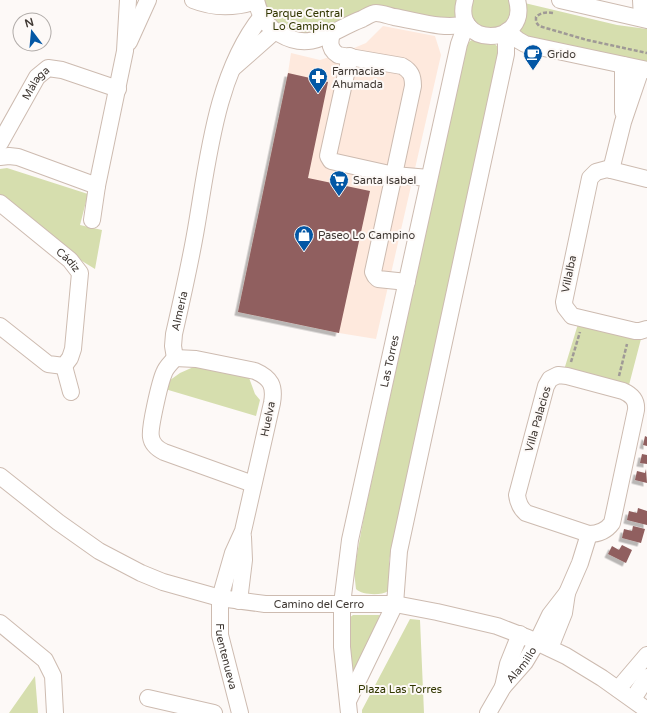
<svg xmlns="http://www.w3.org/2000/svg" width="647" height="713" font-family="'Varela Round',sans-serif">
  <defs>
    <filter id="shadow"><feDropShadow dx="-3.5" dy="3.5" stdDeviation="0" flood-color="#0004"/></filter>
  </defs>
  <rect width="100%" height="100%" fill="#fdf9f7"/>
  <path fill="#fee9dd" d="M383 26 435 36 441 55 376 339 339 333 238 312 288 73 291 53 320 60 342 53 366 43Z"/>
  <path fill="#d6deae" d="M263 0H512L617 25 647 29V66L375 7 315 36 286 32 270 17Z
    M472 40 495 44 500 49 396 527 389 561V588L388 591C381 596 362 595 356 589L354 571 364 516 467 45 470 41Z
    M7 168 88 194 80 225 102 230 95 269 82 261 0 196V169Z
    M578 324 641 339 629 385 564 370Z
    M198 365 248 375 255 394 260 400 256 416 165 389 166 383 180 373Z
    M353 615H380L354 673 350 670 349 618Z
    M410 619 420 620 424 713H362V710Z
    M35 676 38 713H9Z"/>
  <path fill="#905f5e" filter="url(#shadow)" d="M288 73 328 82 308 178 370 191 339 333 238 312Z
    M645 436 647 437V446L643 445Z
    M642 454 647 455V464L640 463Z
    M646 469 647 483 635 480 637 471 645 473Z
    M638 508 647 511V525L627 520 629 511 637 513Z
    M633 526 645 529 641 543 622 538 624 529 632 531Z
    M622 545 632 550 626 563 608 554 612 546 619 550Z"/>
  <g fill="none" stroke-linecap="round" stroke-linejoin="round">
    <g stroke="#cdbbb0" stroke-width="18">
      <g id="minor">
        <path d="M193 0C213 8 235 8 256 1"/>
        <path d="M256 0C259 14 267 27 280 34 312 53 332 30 362 19 366 17 372 13 376 13 382 13 389 16 394 17 418 21 443 30 467 24"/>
        <path d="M465 0C451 48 530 48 517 0"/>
        <path d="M560 0 647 20"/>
        <path d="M641 0 642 18"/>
        <path d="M507 31 518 40 525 44 647 70"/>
        <path d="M332 34C329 43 330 50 338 55L402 66C411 71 413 76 413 86L373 272 375 276 378 279 407 282"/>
        <path d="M129 42 148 0"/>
        <path d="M350 56 328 156 331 161 394 175 429 178"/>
        <path d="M623 65V112"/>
        <path d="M233 68 275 31"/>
        <path id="s1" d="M0 143 37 77 48 68 62 70 118 89"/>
        <path d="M0 157 9 156 18 157 97 186"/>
        <path d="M611 170 623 122 641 69"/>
        <path d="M647 179 607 169 596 172 590 178 564 302 565 307 572 316 635 331H640L647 329"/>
        <path id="s2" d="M0 203 70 260 80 273 73 349 70 358 64 366 48 364 0 326"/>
        <path d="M92 220 97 186 125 51 128 0"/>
        <path id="s3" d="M175 358 196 359 255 371C271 378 275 386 272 403L243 531 233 553 220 598V635L240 713"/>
        <path id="s4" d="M175 358 173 346 174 334C182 299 190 264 196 229 208 160 216 73 262 16"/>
        <path d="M175 358C171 363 166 367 164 373 160 382 149 429 151 437 152 445 158 449 164 452L253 484"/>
        <path d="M64 366 71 392"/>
        <path d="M558 375 567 376 623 391C632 395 637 400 636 410L612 523C606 531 599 534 589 534L526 513C520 508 518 503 517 495L546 386 550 379Z"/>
        <path id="s5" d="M0 476 58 522 99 551 141 573 163 582 220 598 265 604H395L437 612 497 626 528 638 566 656 602 678 647 710"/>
        <path d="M239 601 244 560 243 537"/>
        <path d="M0 623 45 660 53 676 55 713"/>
        <path d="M550 648 564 613 567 593"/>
        <path d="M503 687 508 664 520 634"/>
        <path d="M618 689 647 655"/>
        <path d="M148 698 214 713"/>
        <path d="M633 699 647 677"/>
        <path d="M348 701 395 604 399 551 506 54V43L504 34"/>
        <path id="s6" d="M349 713 342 647V604L350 540 459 44 463 33 469 27"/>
        <path id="s7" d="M488 713 503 687 525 662 537 642 550 615 567 593 580 563 589 534"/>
      </g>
    </g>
    <path stroke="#9f9996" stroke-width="2.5" stroke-dasharray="4 2" stroke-linecap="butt" d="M553 13C547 12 541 12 536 17V22L539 26 587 40 647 53
      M571 362 580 332
      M619 376 627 344"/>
    <use href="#minor" stroke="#fff" stroke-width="16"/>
  </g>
  <defs>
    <g id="cafe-pin" transform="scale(1)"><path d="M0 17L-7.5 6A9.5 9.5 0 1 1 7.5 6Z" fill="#0357a5" stroke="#fdf9f7"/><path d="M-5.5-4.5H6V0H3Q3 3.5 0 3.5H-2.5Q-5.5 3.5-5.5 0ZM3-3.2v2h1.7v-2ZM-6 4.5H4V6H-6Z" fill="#fff"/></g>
    <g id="pharmacy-pin" transform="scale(1)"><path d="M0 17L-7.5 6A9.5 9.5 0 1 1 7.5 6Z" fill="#0357a5" stroke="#fdf9f7"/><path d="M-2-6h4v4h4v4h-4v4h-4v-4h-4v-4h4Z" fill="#fff"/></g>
    <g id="supermarket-pin" transform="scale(1)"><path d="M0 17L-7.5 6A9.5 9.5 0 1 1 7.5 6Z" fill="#0357a5" stroke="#fdf9f7"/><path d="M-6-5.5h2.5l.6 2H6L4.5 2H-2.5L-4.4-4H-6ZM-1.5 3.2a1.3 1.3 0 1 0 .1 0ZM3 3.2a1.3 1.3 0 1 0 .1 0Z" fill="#fff"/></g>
    <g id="shop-pin" transform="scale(1)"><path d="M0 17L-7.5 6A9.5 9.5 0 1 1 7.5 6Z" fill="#0357a5" stroke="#fdf9f7"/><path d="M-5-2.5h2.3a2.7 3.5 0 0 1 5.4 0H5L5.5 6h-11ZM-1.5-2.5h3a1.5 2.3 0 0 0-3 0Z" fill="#fff"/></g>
  </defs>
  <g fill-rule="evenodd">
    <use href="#cafe-pin" x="533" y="54"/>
    <use href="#pharmacy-pin" x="318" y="77"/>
    <use href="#supermarket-pin" x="339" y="180"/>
    <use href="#shop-pin" x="304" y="235"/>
  </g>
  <g text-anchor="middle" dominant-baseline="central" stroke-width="4" stroke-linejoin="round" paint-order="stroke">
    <g font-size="11" fill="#313600" stroke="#fdf9f7">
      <text x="304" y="13">Parque Central<tspan x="304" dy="13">Lo Campino</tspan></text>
      <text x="400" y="689">Plaza Las Torres</text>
    </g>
    <g font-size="11" fill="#3f3833" stroke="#fdf9f7" text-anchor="start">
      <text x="547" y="54">Grido</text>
      <text x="332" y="71">Farmacias<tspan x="332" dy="13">Ahumada</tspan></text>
      <text x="353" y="180">Santa Isabel</text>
      <text x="318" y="235">Paseo Lo Campino</text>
    </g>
    <g font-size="11" fill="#3f3833" stroke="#fdf9f7">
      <text stroke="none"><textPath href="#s1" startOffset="70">Málaga</textPath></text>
      <text stroke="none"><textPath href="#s2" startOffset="89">Cádiz</textPath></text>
      <text transform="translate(569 274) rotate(-78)">Villalba</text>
      <text stroke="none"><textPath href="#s4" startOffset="48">Almería</textPath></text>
      <text stroke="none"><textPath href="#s6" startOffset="357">Las Torres</textPath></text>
      <text transform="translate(268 419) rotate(-78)">Huelva</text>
      <text transform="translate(538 419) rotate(-74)">Villa Palacios</text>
      <text stroke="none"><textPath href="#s5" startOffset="354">Camino del Cerro</textPath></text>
      <text stroke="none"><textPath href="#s3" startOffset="383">Fuentenueva</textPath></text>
      <text stroke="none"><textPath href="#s7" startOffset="59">Alamillo</textPath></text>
    </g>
  </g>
  <g transform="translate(32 32) rotate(344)"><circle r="19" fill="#fdf9f7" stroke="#b1aca9"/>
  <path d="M0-3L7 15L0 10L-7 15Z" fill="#0357a5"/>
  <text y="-6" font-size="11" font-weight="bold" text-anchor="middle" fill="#3f3833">N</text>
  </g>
</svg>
